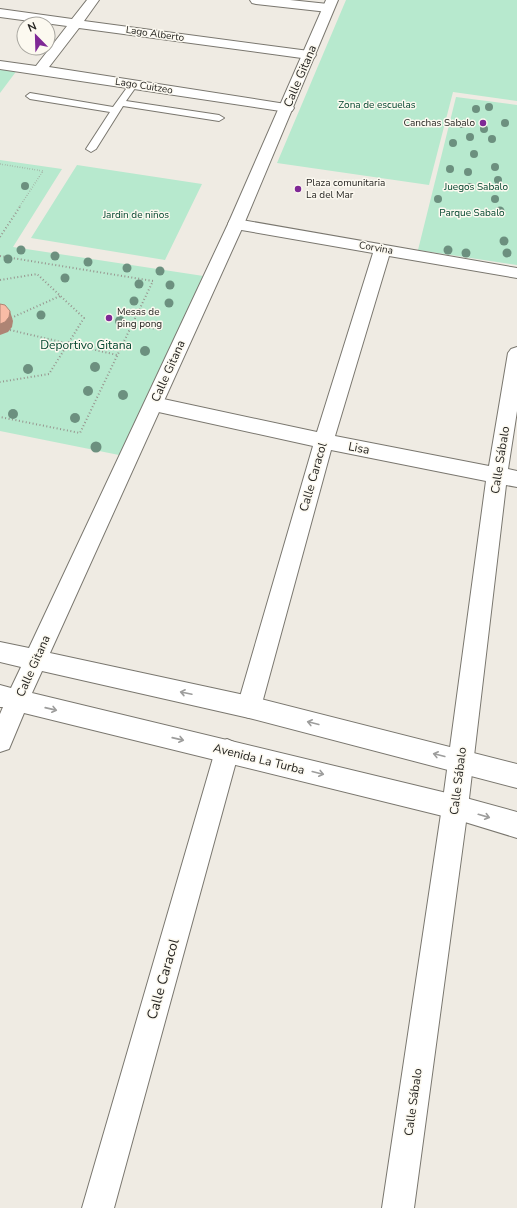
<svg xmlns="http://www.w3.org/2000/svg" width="517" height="1208" font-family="'Nunito Sans',sans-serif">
  <rect width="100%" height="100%" fill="#efebe3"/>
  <path fill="#b7e9ce" d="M346 0H517V101L453 92 429 185 277 163Z
    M0 63 21 65 0 93Z
    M456 97 517 105V265L418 250Z
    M0 160 62 169 13 247 210 277 129 457 0 431Z
    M77 165 202 184 165 260 31 238Z"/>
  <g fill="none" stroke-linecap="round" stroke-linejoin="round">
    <g stroke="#7a776f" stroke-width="2">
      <path id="lane" d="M134 81 138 84 126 101 219 115 224 118 219 121 123 106 96 149 91 152 86 149 110 112 30 99 26 96 30 93 113 107 131 82Z"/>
    </g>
    <g stroke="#7a776f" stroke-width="2">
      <path id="street" d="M87 0H99L84 21 309 51 314 52 316 55 314 58 309 59 79 28 49 67 292 105 294 108 292 111 287 112 0 69V61L36 66 67 26 0 17V9L72 19Z
        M250 0H290L328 4 332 5 334 8 332 11 328 12 256 4 252 3Z
        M236 219 517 268V278L389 256 335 436 489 466 508 353 511 349 517 347V411L508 469 517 471V487L506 485 468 807 414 1208H382L442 807 486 481 331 450 261 707 257 715 249 718 241 715 237 707 313 446 154 411 147 409 145 404 147 399 154 397 317 432 373 253 230 228 228 224 230 220Z
        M227 739 236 743 239 751 114 1208H82L215 751 218 743Z"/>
    </g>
    <g stroke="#7a776f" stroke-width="2">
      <path id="secondary" d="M326 0H338L244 224 50 653 249 696 517 764V788L249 718 42 671 32 693 455 795 517 812V838L455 819 24 713 9 749 0 752V714L3 707H0V685L11 688 21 667 0 662V642L29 648 228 224Z"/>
    </g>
    <path stroke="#97948e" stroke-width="1.5" stroke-dasharray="0.5 2" stroke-linecap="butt" d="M0 164 43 171 20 206"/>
    <path stroke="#97948e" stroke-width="2" stroke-dasharray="1 2.5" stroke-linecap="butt" d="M0 237 21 205
      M0 256 153 281 80 433 0 417
      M0 280 37 274 84 318 49 374 0 382
      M11 318 60 296
      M132 325 163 330
      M10 330 117 355"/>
    <use href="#lane" fill="#fff" fill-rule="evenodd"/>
    <use href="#street" fill="#fff" fill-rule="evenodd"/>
    <use href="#secondary" fill="#fff" fill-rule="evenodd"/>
  </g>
  <g fill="#6c907f">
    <circle cx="489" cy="107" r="4"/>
    <circle cx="476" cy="109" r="4"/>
    <circle cx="505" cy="123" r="4"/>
    <circle cx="462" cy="124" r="4"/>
    <circle cx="484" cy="129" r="4"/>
    <circle cx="470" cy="137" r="4"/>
    <circle cx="492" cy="139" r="4"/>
    <circle cx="453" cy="143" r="4"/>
    <circle cx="474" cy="154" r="4"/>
    <circle cx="495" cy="167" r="4"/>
    <circle cx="450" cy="169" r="4"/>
    <circle cx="468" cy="172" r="4"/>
    <circle cx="498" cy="180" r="4"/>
    <circle cx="25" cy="186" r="4"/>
    <circle cx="470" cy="187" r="4"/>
    <circle cx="438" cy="199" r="4"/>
    <circle cx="495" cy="199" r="4"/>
    <circle cx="500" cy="211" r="4.5"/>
    <circle cx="504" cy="241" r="4.5"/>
    <circle cx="21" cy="250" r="4.5"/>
    <circle cx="448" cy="250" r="4.5"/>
    <circle cx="466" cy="253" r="4.5"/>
    <circle cx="507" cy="253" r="4.5"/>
    <circle cx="55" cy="256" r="4.5"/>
    <circle cx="8" cy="259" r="4.5"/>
    <circle cx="88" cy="262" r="4.5"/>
    <circle cx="127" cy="268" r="4.5"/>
    <circle cx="160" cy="271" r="4.5"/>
    <circle cx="65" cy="278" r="4.5"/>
    <circle cx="139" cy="284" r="4.5"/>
    <circle cx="170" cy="285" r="4.5"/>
    <circle cx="134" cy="301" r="4.5"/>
    <circle cx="169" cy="303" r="4.5"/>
    <circle cx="41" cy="315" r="4.5"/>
    <circle cx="120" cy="321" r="5"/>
    <circle cx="145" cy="351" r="5"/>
    <circle cx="95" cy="367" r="5"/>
    <circle cx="28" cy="369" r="5"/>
    <circle cx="88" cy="391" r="5"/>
    <circle cx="123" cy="395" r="5"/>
    <circle cx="13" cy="414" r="5"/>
    <circle cx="75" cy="418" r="5"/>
    <circle cx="96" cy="447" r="5.5"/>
  </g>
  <path fill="#ae8474" d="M10 311 13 321 12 327 8 332 0 335V324Z"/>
  <path fill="#f9bca6" stroke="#ae8474" d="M0 304 5 305 10 311 9 317 5 322 0 324Z"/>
  <defs><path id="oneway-shaft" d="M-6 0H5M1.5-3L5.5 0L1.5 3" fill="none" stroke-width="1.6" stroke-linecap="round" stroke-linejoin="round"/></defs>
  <g stroke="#9d9d9c">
    <use href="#oneway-shaft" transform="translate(186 693) rotate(-168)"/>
    <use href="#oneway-shaft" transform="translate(51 709) rotate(13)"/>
    <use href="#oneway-shaft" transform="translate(313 723) rotate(-166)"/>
    <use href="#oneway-shaft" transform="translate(178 739) rotate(13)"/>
    <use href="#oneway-shaft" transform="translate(439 755) rotate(-166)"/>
    <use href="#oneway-shaft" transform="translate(318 773) rotate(14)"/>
    <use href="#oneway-shaft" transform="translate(484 816) rotate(16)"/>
  </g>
  <g fill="#7f2896" stroke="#fcf9f0" stroke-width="1.5">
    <circle cx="483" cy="123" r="4"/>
    <circle cx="298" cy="189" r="4"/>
    <circle cx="109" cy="318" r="4"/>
  </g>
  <g text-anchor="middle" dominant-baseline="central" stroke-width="3" stroke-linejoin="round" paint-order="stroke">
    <g font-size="10" fill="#262522" stroke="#fcf9f0">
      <text transform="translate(155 34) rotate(8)">Lago Alberto</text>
      <text transform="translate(144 86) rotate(9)">Lago Cuitzeo</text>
      <text transform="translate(376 248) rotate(10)">Corvina</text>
    </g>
    <g font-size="10" fill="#00452d" stroke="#fcf9f0">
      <text x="377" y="105">Zona de escuelas</text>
      <text x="476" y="187">Juegos Sabalo</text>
      <text x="472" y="213">Parque Sabalo</text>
      <text x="136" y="215">Jardin de niños</text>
    </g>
    <g font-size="10" fill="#262522" stroke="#fcf9f0" text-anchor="start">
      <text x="475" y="123" text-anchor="end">Canchas Sabalo</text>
      <text x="306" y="183">Plaza comunitaria<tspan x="306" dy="12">La del Mar</tspan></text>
      <text x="117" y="312">Mesas de<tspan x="117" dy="12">ping pong</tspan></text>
    </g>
    <g font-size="12" fill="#262522" stroke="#fcf9f0">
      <text transform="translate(300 76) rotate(-67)">Calle Gitana</text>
      <text transform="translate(168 371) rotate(-66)">Calle Gitana</text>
      <text transform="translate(359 448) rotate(11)">Lisa</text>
      <text transform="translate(500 460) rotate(-81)">Calle Sábalo</text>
      <text transform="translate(313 477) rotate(-74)">Calle Caracol</text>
      <text transform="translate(33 666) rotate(-66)">Calle Gitana</text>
      <text transform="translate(259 759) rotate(14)">Avenida La Turba</text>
      <text transform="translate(458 781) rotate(-83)">Calle Sábalo</text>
      <text transform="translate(413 1102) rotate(-82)">Calle Sábalo</text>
    </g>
    <g font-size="12" fill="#00452d" stroke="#fcf9f0">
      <text x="86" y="345">Deportivo Gitana</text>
    </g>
    <g font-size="14" fill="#262522" stroke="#fcf9f0">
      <text transform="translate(163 979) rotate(-74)">Calle Caracol</text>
    </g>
  </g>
  <g transform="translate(36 36) rotate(337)"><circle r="19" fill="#fcf9f0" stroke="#a6a49e"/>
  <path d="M0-3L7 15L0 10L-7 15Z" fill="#7f2896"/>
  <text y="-6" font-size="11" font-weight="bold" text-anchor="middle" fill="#262522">N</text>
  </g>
</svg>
